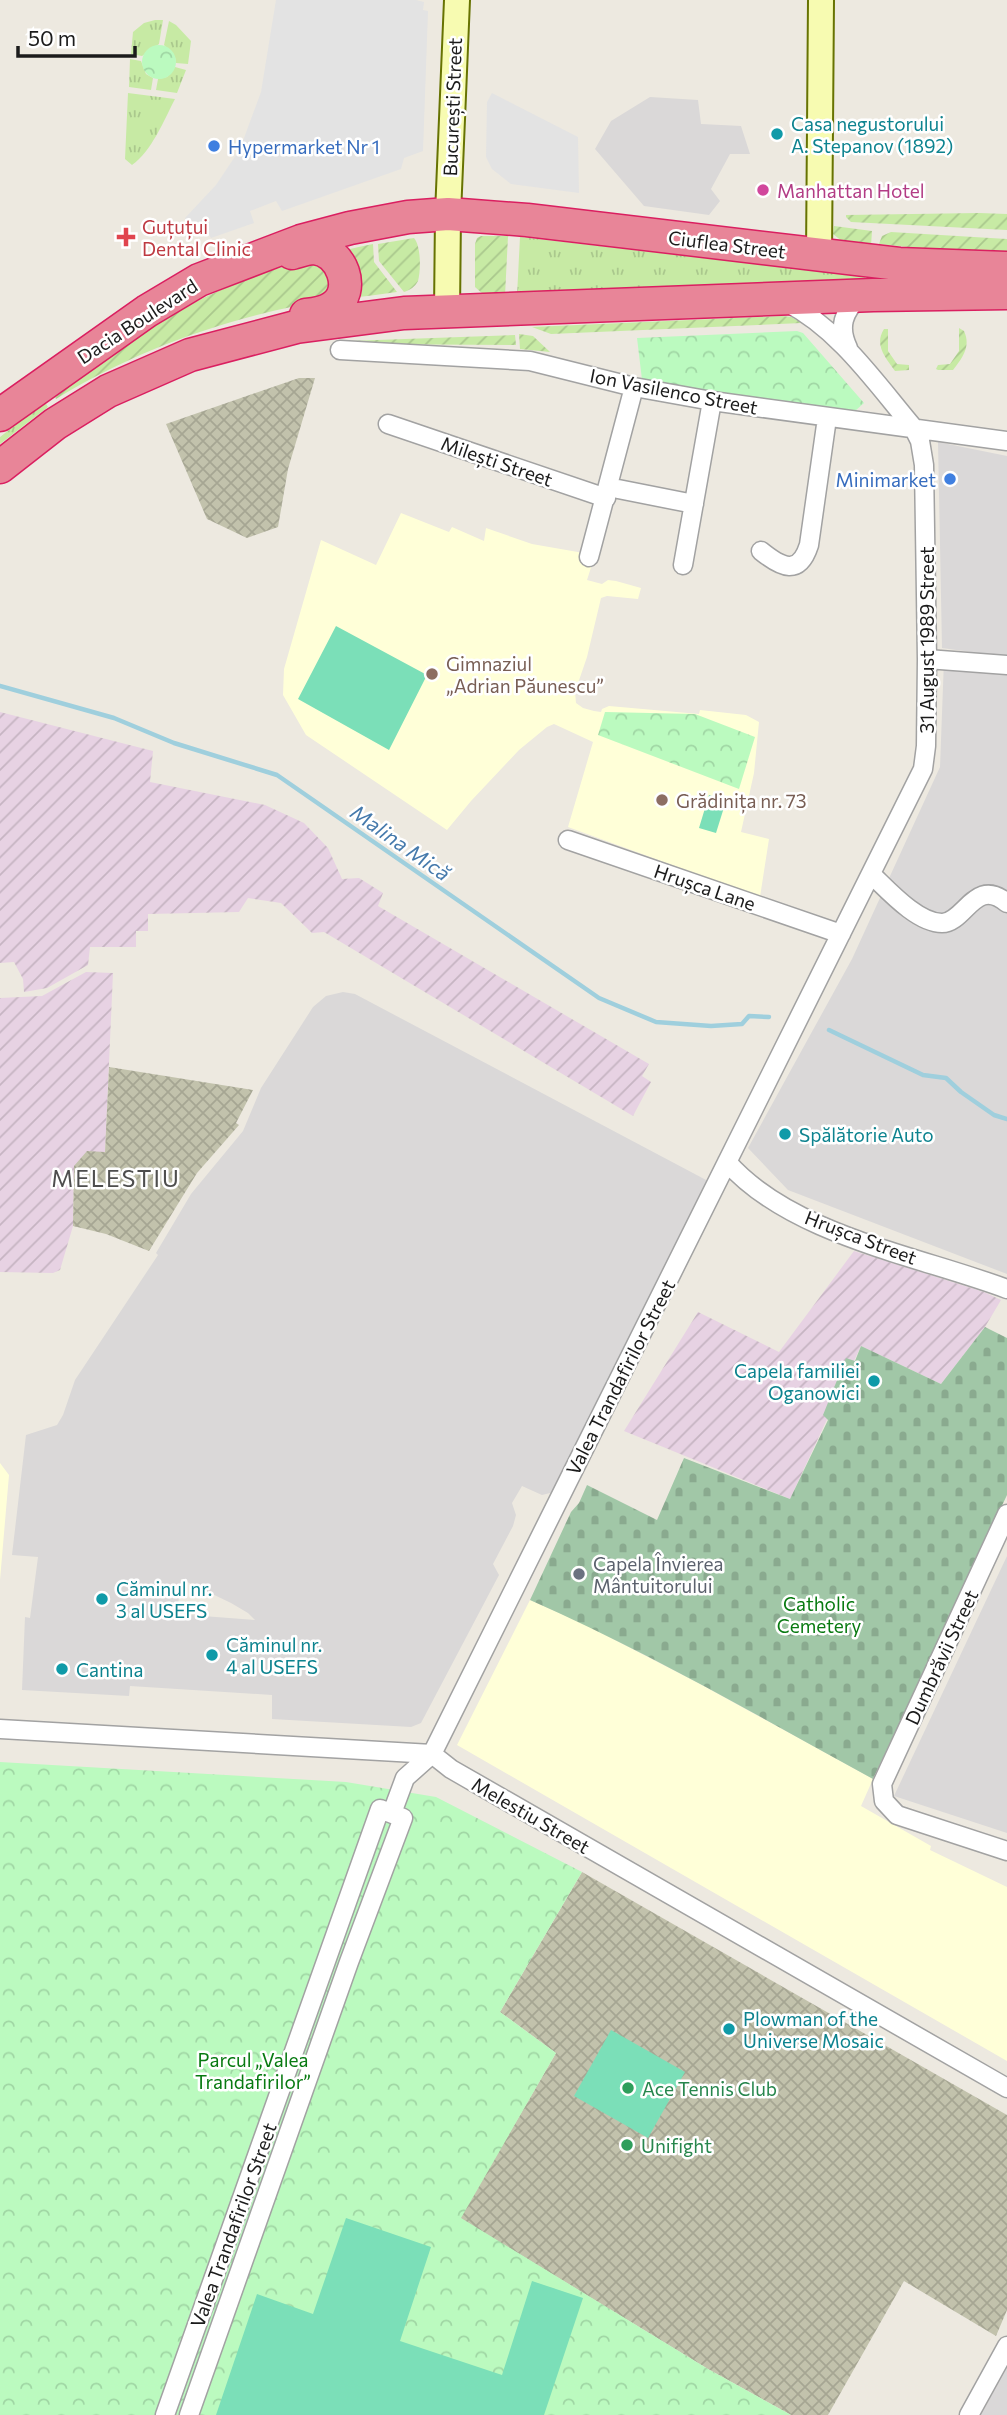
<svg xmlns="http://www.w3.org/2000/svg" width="1007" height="2415" font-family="Commissioner,sans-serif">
  <defs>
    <pattern id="industrial-furrows" width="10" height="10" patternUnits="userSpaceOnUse" patternTransform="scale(1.75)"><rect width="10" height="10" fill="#e7d2e3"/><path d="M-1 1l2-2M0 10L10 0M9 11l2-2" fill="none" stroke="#c6b4c2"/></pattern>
    <pattern id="construction-cross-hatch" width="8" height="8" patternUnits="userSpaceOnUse" patternTransform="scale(1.75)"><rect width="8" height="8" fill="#c2c2ac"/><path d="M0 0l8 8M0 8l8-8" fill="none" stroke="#a6a693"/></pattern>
    <pattern id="grass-tufts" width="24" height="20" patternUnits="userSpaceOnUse" patternTransform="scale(1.75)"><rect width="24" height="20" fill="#c7eaa4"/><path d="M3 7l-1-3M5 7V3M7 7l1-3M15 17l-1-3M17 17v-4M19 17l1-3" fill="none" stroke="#aac88d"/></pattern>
    <pattern id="cemetery-stones" width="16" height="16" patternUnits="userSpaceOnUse" patternTransform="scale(1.75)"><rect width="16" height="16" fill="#a1c7a7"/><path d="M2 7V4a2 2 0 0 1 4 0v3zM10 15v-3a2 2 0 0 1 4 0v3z" fill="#8aaa8f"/></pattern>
    <pattern id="park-crowns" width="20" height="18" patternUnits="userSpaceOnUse" patternTransform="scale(1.75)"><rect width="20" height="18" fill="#bbfabf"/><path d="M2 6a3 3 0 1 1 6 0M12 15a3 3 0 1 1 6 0" fill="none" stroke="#a0d6a4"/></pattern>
    <pattern id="garden-furrows" width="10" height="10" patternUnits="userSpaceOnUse" patternTransform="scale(1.75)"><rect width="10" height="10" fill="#c7eaa4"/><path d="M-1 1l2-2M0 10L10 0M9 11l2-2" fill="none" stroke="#aac88d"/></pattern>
  </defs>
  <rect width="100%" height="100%" fill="#ede9e0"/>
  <path fill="#dad8d8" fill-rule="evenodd" d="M650 97 698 100 701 124 741 126 750 154H730L711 189 720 201 709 215 644 206 595 149 611 121Z
    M938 442 1007 456V657L942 648Z
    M944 660 1007 671V1274L788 1190 748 1148 852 959 940 767Z
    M343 992 355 994 708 1181 554 1492 542 1495 522 1486 512 1503 516 1515 513 1526 493 1564 499 1575 421 1723 411 1727 272 1719V1695L130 1686 129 1696 22 1690 25 1617 30 1618 38 1557 12 1555 26 1435 57 1425 63 1415 75 1380 158 1255 156 1253 191 1194 243 1131 261 1088 313 1007 326 996ZM181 1579 231 1603 248 1613 255 1620 177 1614Z
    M1007 1556V1833L894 1796Z
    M1007 2366V2415H981Z"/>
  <path fill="url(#industrial-furrows)" d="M0 712 153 751 150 782 265 805 304 823 328 848 342 879 359 878 383 893 378 906 649 1064 642 1076 651 1082 633 1116 324 932 312 933 281 903 248 898 239 912 148 914V931H136V947H90L88 965 47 988 24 992 23 979 14 962 0 963Z
    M86 972 113 973 105 1153 74 1166 73 1226 60 1270 53 1273 0 1272V998L42 996Z
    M854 1251 984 1292 1001 1300 985 1327 941 1384 861 1346 790 1499 624 1431 698 1312 779 1352Z"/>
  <path fill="#ffffd8" d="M401 513 449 532 452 527 484 541 486 528 532 544 595 555 587 580 602 584 608 580 616 581 641 588 638 599 607 596 601 598 587 657 575 692 576 703 583 708 594 711 601 712 602 709 609 706 699 714 700 710 746 715 759 722 754 773 741 832 769 839 760 897 568 827 593 742 554 724 547 727 519 750 471 801 447 830 306 735 283 695 284 669 321 540 376 565Z
    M0 1463 9 1475 0 1580Z
    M530 1600 582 1623 700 1684 873 1779 861 1806 931 1846 930 1850 1007 1887V2061L457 1745Z"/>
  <path fill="url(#construction-cross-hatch)" d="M299 378H315L288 469 278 527 247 538 207 519 166 424Z
    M109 1067 253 1090 236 1123 239 1125 197 1173 149 1251 106 1234 73 1226 74 1166 87 1151 105 1152Z
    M582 1872 1007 2115V2310L996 2336 904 2281 828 2415H791L708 2369 460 2218 556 2053 500 2012Z"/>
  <path fill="url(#grass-tufts)" d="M155 20H163L159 44 142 56 131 54 133 32 144 23Z
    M169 21 176 25 191 41 188 64 176 63 175 57 164 45Z
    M130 59 141 61 146 74 153 78 151 90 129 87Z
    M175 67 186 70 177 93 156 90 158 79 167 77Z
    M128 93 175 99C164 120 152 151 132 165L125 159Z
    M520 237 865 276V282L517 296Z
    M45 402 48 407 0 444V437Z"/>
  <path fill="url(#cemetery-stones)" d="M985 1327 1007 1338V1495L873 1779C760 1717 648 1652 530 1600L571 1512 579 1503 587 1485 657 1520 684 1458 790 1499 828 1420 823 1415 846 1358 855 1361 861 1346 941 1384Z"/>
  <path fill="url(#park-crowns)" d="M142 62a17 17 0 1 1 34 0a17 17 0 1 1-34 0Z
    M797 331 803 333 864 403 855 411 849 412 643 388 637 338Z
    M605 712 695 714 755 737 739 789 598 735Z
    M0 1762 346 1782 436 1797 582 1872 500 2012 556 2053 461 2218 708 2369 791 2415H0Z"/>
  <path fill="url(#garden-furrows)" d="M979 213 1007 214V230L851 222 846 217V215Z
    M834 226 872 231 871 246 843 242 833 234Z
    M891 232 1007 239V252L946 251 879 244 882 236Z
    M481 236H508L505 296 484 295 475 287V244L477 238Z
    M414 238C421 246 421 270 418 281 415 287 410 290 404 292L379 261 378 244Z
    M373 244 374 262 397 292C363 297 329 300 296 306 212 323 129 354 56 399L55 397C89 372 122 344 159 322 225 282 298 259 373 244Z
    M782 316 791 317 802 323 551 334 532 327Z
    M959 328 964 331C971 346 963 357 953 370H938L936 369 938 365 950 364 959 351Z
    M884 329H888V351L897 364 909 365V370L895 371C885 357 874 345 884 329Z
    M519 334 533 336 550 352 520 349Z
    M515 335 516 345 351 344 349 341Z"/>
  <path fill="#7bdfb8" d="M336 626 427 675 389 750 298 699Z
    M709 795 726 801 716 833 699 828Z
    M611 2030 685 2072 648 2138 574 2096Z
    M346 2218 431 2247 400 2341 502 2375 532 2281 583 2298 544 2415H216L257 2294 313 2314Z"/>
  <path fill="#e3e3e3" d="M276 0H416L424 2 423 10 428 11 423 151 404 158 401 169 282 211 276 201 250 211 254 223 211 238 204 226 194 230 185 218 216 185 240 149 261 92Z
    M492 93 578 137 579 193 511 184 492 169 486 157 487 102Z"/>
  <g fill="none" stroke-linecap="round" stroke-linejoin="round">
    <path stroke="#9fcfdd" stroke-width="4.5" d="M0 686 114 718 174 743 277 775 599 998 656 1022 711 1026 742 1024 749 1016 769 1017
      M829 1030 923 1075 946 1078 961 1092 994 1115 1007 1119"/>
    <g stroke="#a2a2a2" stroke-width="21">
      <path id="street" d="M848 348C838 327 843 312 860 296
        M340 350 530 361 634 387 712 401 1007 441
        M388 424 606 498
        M608 487 694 504
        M761 551C782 568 799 576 809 545L827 418
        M589 557 634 387
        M683 565 712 401
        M927 659 1007 665
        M568 840 841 934
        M871 874C887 889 917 923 942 923 965 923 975 876 1007 903
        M727 1162C791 1235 919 1256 1007 1289
        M1007 1514 882 1784 884 1801 897 1815 1007 1851
        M0 1729 432 1754 451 1769 1007 2088
        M392 1813 405 1778 432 1754 923 769 926 746 927 659 924 465 920 441 913 427C875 382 839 329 786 302
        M165 2415 380 1809 403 1818 349 1962 189 2415
        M969 2415 1007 2346"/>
    </g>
    <g stroke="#677302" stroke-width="28">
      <path id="secondary" d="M819 255 821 0
        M447 312 448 214 457 0"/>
    </g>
    <g stroke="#da1f60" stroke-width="35">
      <path id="highway" d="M292 253C299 251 307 248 314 248 342 250 357 291 333 307 325 313 315 314 306 315
        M0 415 147 311 199 280 301 241 350 228 408 217 448 214 527 220 899 264 1007 268
        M0 467 55 424 108 391 190 355 296 327 404 313 873 295 1007 293"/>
    </g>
    <use href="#street" stroke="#fff" stroke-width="18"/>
    <use href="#secondary" stroke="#f7fbb1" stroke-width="24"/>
    <use href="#highway" stroke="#e88598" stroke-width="32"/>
  </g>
  <g fill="#0f9aa8" stroke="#fff" stroke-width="2.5">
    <circle cx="777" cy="134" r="7"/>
    <circle cx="785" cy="1134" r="7"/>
    <circle cx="874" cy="1381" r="7"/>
    <circle cx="102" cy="1599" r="7"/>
    <circle cx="212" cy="1655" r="7"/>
    <circle cx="62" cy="1669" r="7"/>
    <circle cx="729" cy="2029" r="7"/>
  </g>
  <g fill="#3f7fe0" stroke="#fff" stroke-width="2.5">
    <circle cx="214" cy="146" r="7"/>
    <circle cx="950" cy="479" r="7"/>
  </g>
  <circle fill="#d1479c" stroke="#fff" stroke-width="2.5" cx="763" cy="190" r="7"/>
  <path fill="#e0444e" stroke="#fff" stroke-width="2.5" d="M122.5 226.5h7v7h7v7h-7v7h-7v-7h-7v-7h7z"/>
  <g fill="#8d6e63" stroke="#fff" stroke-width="2.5">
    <circle cx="432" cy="674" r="7"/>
    <circle cx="662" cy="800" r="7"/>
  </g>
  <circle fill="#6b7280" stroke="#fff" stroke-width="2.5" cx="579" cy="1574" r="7"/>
  <g fill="#2e9e5b" stroke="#fff" stroke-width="2.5">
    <circle cx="628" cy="2088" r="7"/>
    <circle cx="627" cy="2145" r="7"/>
  </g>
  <g text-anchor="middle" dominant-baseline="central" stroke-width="5" stroke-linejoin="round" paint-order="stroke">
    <g font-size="19" fill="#1b1b1b" stroke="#fff">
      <text transform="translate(452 107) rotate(-88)">București Street</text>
      <text transform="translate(727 244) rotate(7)">Ciuflea Street</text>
      <text transform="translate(137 321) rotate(-33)">Dacia Boulevard</text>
      <text transform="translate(674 391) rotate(11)">Ion Vasilenco Street</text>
      <text transform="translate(497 461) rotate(19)">Milești Street</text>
      <text transform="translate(926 640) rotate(-90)">31 August 1989 Street</text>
      <text transform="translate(705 887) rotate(19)">Hrușca Lane</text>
      <text transform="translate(861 1237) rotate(21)">Hrușca Street</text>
      <text transform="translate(620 1377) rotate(-63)">Valea Trandafirilor Street</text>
      <text transform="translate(941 1657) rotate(-65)">Dumbrăvii Street</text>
      <text transform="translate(531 1815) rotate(30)">Melestiu Street</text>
      <text transform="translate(233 2225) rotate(-70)">Valea Trandafirilor Street</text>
    </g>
    <g font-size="19" fill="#0d838f" stroke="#fff" text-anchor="start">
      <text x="791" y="123">Casa negustorului<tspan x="791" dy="22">A. Stepanov (1892)</tspan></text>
      <text x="799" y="1134">Spălătorie Auto</text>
      <text x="860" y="1370" text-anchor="end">Capela familiei<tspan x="860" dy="22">Oganowici</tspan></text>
      <text x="116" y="1588">Căminul nr.<tspan x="116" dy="22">3 al USEFS</tspan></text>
      <text x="226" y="1644">Căminul nr.<tspan x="226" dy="22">4 al USEFS</tspan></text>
      <text x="76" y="1669">Cantina</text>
      <text x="743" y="2018">Plowman of the<tspan x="743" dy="22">Universe Mosaic</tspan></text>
    </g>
    <g font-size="19" fill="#366cbe" stroke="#fff" text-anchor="start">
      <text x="228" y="146">Hypermarket Nr 1</text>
      <text x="936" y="479" text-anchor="end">Minimarket</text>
    </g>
    <g font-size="19" fill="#b23c85" stroke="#fff" text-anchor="start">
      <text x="777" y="190">Manhattan Hotel</text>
    </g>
    <g font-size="19" fill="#be3a42" stroke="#fff" text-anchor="start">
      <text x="142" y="226">Guțuțui<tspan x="142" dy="22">Dental Clinic</tspan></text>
    </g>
    <g font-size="19" fill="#785e54" stroke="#fff" text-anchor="start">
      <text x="446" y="663">Gimnaziul<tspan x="446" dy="22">„Adrian Păunescu”</tspan></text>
      <text x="676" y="800">Grădinița nr. 73</text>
    </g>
    <g font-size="19" fill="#5b616d" stroke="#fff" text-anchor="start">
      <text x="593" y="1563">Capela Învierea<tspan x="593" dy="22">Mântuitorului</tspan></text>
    </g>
    <g font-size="19" fill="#087a11" stroke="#fff">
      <text x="819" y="1603">Catholic<tspan x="819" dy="22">Cemetery</tspan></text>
      <text x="253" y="2059">Parcul „Valea<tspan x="253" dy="22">Trandafirilor”</tspan></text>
    </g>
    <g font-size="19" fill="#27864d" stroke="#fff" text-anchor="start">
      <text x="642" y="2088">Ace Tennis Club</text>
      <text x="641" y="2145">Unifight</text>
    </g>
    <g font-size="21" font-style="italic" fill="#467aac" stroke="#fff">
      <text transform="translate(401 842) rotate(35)">Malina Mică</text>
    </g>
    <g font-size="23" letter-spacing="2" fill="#4e4e4e" stroke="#fff">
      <text x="116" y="1178">MELESTIU</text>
    </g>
  </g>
  <path d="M18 46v10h117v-10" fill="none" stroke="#1b1b1b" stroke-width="3.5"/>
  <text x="28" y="46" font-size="21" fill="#1b1b1b" stroke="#ffffff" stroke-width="5" paint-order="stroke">50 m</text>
</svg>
